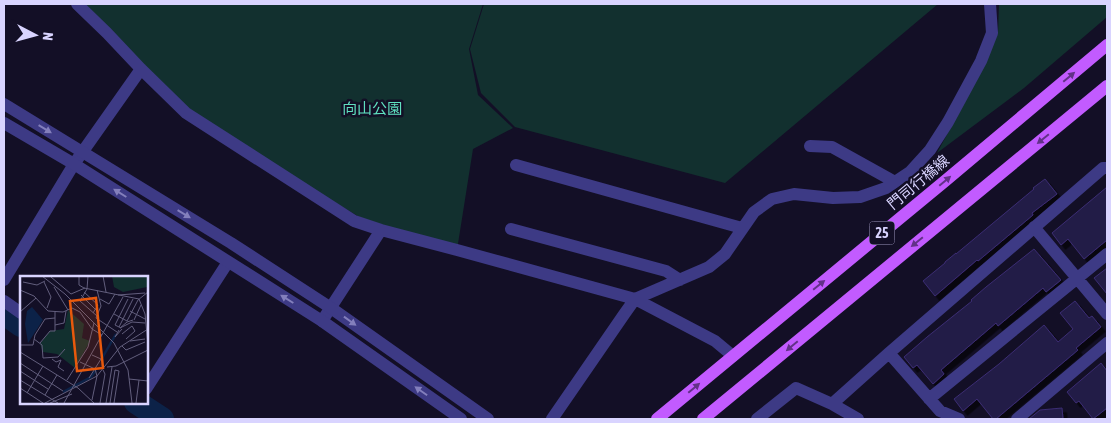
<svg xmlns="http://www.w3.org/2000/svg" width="1111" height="423" font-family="'Asap Condensed','Noto Sans JP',sans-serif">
  <defs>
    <filter id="shadow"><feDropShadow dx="4.5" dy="4.5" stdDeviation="0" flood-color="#0009"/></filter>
  </defs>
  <rect width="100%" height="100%" fill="#130f26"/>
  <path fill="#12302f" d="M77 4H483L469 49 478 95 513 128 473 149 457 250 381 230 186 113Z
    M484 4H938L725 183 515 127 481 93 470 49Z
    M999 4H1107V17L1024 88 937 153 970 92 998 33Z"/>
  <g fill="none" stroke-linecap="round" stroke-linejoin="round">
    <path stroke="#0c2248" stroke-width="24" d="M4 313 21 325
      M136 402 162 419"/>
  </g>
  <path fill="#241b47" stroke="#3b2d73" filter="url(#shadow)" d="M1045 179 1057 194 1032 213 1033 215 978 261 977 260 935 296 923 281 945 263V262L956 253V254L1034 189 1033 188Z
    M1107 187V240L1084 259 1068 239 1061 245 1052 233Z
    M1034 249 1061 280 1046 292 1043 288 998 326 996 323 941 370 944 374 933 384 917 365 913 368 904 357 927 337 972 301 971 300 986 287Z
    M1107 268V294L1094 278Z
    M1075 301 1089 318 1092 316 1101 327 1076 348 1078 350 996 419H993L977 399 963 411 954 399 999 364 1044 325 1058 342 1073 329 1060 313Z
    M1101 363 1107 371V408L1093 419 1079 401 1076 403 1067 392Z
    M1062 408 1063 419H1029L1040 410Z"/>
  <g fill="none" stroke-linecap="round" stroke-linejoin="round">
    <path stroke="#3d3a85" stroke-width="12" d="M77 4 107 33 141 69 186 113 354 221 381 230 457 250 635 299 715 341 733 356
      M810 146 832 147 895 182
      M516 165 742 228
      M1034 227 1107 314
      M511 229 666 271 680 280
      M4 280 74 164 141 69
      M4 301 21 313
      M322 321 381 230
      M889 353 940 411 959 419
      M146 389 228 262
      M929 399 1107 254
      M832 404 889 353 1103 168H1107
      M552 419 625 313 635 299 709 267 725 254 754 212 772 199 794 194 833 198 860 197 886 188 910 172 930 150 948 122 981 61 992 33 990 4
      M757 419 796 388 832 404 858 419
      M1017 419 1107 343"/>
    <path stroke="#3d3a85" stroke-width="12" d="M4 104 231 243 331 308 488 419
      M4 123 74 164 322 321 461 419"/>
    <path stroke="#c25bff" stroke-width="12" d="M657 419 945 181 1107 45
      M703 419 1107 86"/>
  </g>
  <defs><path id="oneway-solid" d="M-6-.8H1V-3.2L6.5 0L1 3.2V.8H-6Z" transform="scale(1.25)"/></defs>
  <g fill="#623188">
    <use href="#oneway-solid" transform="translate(1069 77) rotate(-40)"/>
    <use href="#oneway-solid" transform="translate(1043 139) rotate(141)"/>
    <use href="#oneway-solid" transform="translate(945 181) rotate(-40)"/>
    <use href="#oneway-solid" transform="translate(917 242) rotate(141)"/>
    <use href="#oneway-solid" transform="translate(819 285) rotate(-39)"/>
    <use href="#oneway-solid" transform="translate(792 346) rotate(140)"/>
    <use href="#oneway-solid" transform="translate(694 388) rotate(-40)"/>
  </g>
  <g fill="#837fbc">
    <use href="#oneway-solid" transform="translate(45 129) rotate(31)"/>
    <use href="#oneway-solid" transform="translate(120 193) rotate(-148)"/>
    <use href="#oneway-solid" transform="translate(184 214) rotate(31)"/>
    <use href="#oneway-solid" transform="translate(287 299) rotate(-148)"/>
    <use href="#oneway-solid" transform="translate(350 321) rotate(36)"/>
    <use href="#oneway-solid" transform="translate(421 391) rotate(-145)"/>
  </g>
  <g text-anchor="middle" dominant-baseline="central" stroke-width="5" stroke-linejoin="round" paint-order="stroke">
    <rect fill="#130f26" stroke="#9e99be" stroke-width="1" x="869.5" y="221.5" width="25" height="23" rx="4"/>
    <g font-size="14" font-weight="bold" fill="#d9d4ff">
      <text x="882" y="233">25</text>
    </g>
    <g font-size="15" fill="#5fe0c0" stroke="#130f26">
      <text x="372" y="108">向山公園</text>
    </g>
    <g font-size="15" fill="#d9d4ff" stroke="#130f26">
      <text transform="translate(918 182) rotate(-40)">門司行橋線</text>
    </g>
  </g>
  <g transform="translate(20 276)">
    <rect width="128" height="128" fill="#130f26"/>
    <path d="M92 0H127V11L103 16 94 11ZM48 34 64 48 62 62 70 65 55 92 37 78 23 76 20 68 30 55 44 53Z" fill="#12302f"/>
    <path d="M12 31 23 44 8 67 5 48 7 35Z" fill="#0c2248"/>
    <path fill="none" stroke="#0c2248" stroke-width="2.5" d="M81 84 96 58M43 116 71 101 76 94"/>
    <path fill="none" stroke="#625e7d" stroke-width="1" d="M22 0 45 18 94 67 108 94 112 127M51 0H68M68 0 67 13 60 25 77 40M83 0 86 16M31 1 51 18 65 12M59 1V9L64 12 119 23M3 6 17 9 25 5M24 6 31 21 27 32M34 11 48 34M0 14 14 20 28 35 43 36 52 32 60 36 72 53 82 59M77 14 81 30 76 42 97 56M64 16 78 29 73 37M61 19 76 34M98 19 125 17M80 23 89 28 95 18M119 23 125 38 128 69M110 35 125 43M0 36 16 22M94 38 107 45 118 24 128 16M113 44 107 46 100 52 112 46 125 47M114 44 121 29M35 49 44 47 46 35M99 51 113 23M101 52 95 49 108 23M99 54 95 61 102 53M102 58 112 50 115 55 106 63M14 63 22 69 23 82 38 81 45 73M110 65 125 63M20 67 30 55H35V36M0 69H13L15 59 25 43 35 42M102 70 106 74 125 66M0 76 58 112 74 127M32 83 36 86 41 84 38 91 44 95M0 87 43 115M87 91 96 90 128 74M0 95 28 113M69 102 81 83 72 79M109 103 128 105M0 104 38 127M47 104 68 71 74 47M0 112 23 127M7 117 23 90M25 119 37 99M72 124 77 100 100 71 128 53M25 127 77 100 75 93 60 86M30 127 52 118M44 127 103 21M80 127 85 98 83 94M86 127 92 91M90 127 95 94 99 95 94 127M116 127 119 104"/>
    <path fill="#e8590c" fill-opacity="0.15" stroke="#e8590c" stroke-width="2.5" d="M76 22 83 92 57 95 50 25Z"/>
    <rect width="128" height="128" fill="none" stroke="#d9d4ff" stroke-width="2.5"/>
  </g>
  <rect width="1111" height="423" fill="none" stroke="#d9d4ff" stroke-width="10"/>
  <g transform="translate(35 35) rotate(96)" stroke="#130f26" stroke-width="4" paint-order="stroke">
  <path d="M0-4L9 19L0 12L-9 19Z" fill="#d9d4ff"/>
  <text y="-8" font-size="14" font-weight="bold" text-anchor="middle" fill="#d9d4ff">N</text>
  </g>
</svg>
